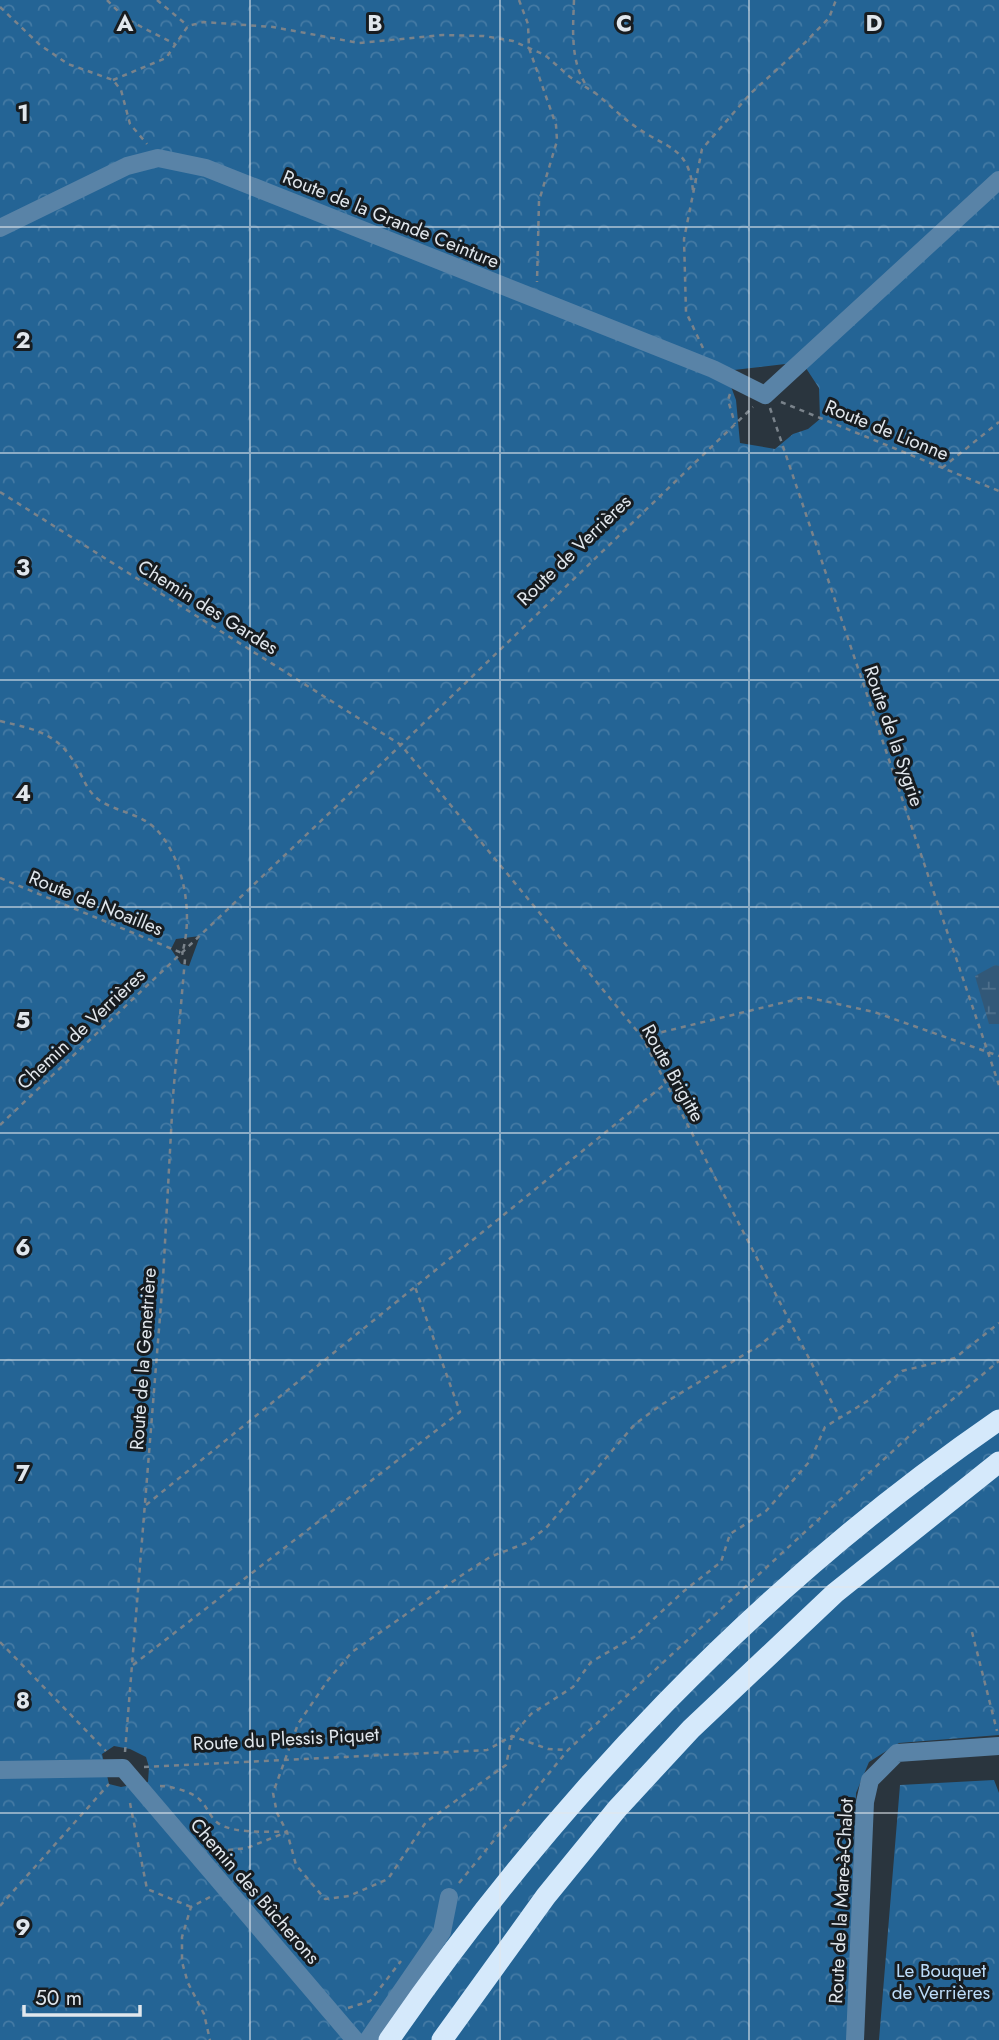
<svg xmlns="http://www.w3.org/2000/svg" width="999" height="2040" font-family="Jost,sans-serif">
  <defs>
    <pattern id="forest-crowns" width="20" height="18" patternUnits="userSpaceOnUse" patternTransform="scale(1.75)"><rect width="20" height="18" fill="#246495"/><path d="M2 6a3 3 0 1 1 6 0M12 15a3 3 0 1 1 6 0" fill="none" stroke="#447aa4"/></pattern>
    <pattern id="wetland-marsh" width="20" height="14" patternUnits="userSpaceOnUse" patternTransform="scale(1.75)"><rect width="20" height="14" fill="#325878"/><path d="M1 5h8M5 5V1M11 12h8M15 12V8" fill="none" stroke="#4f708c"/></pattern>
  </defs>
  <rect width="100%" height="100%" fill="#2a353e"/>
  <path fill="url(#forest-crowns)" fill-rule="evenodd" d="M0 0H999V1735L899 1743 869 1762 856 1793 848 2040H0ZM802 362 819 388 820 419 808 429 793 434 775 449 740 443 736 400 727 376 734 370ZM200 936 189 966 181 964 171 949 176 939ZM114 1746 130 1749 146 1757 149 1767 148 1782 121 1787 109 1784 102 1754Z
    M994 1780 999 1793V2040H879L900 1785Z"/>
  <path fill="url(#wetland-marsh)" d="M995 965 999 966V1024H989L975 976Z"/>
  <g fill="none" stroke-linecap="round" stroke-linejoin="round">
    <path stroke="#7a838b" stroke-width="2.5" stroke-dasharray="5 5" stroke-linecap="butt" d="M107 0 126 19 175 44
      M157 0 188 26
      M519 0 528 24 529 48 556 125 557 141 539 201 537 282
      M574 0C573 29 570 60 586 85
      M0 7 40 45 68 64 113 80 121 90 130 124 147 144
      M113 80 166 58 188 26 204 22 273 27 359 43 443 35 484 36 513 41 545 55 570 77 595 93
      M594 92C608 103 621 117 636 127 667 149 689 146 693 191
      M703 348 686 312 684 239 702 149 750 94 793 55 829 18 836 0
      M730 394 728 400 735 424
      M781 402 999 491
      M770 408 999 1085
      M942 468 999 422
      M0 492 401 745 642 1037 840 1418
      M0 721C37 730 59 733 78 769 84 780 88 792 99 800 116 812 140 813 156 829 184 859 193 912 183 950
      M0 878 182 953
      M642 1037 806 997 874 1012 999 1056
      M0 1125 381 764 753 407
      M146 1505 665 1084
      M972 1632 997 1731
      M0 1642 106 1751
      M133 1665 460 1412 415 1287
      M125 1752 163 1279 173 1096 185 959 182 953
      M144 1767 487 1750 512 1736 548 1749 568 1750
      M160 1786C171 1786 193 1792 200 1800 209 1809 210 1819 221 1825 239 1834 267 1831 287 1832L277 1813 273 1793 298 1724 328 1680 352 1652 465 1573 490 1557 526 1543 546 1528 635 1424 661 1405 760 1345 789 1321
      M130 1803 147 1889 191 1907
      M220 1856 228 1850 247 1848 287 1832 296 1865 325 1899 349 1896 388 1879 426 1822 506 1765 512 1736 531 1714 573 1687 591 1662 634 1637 684 1591 721 1562 730 1534 766 1511 810 1461 825 1427 869 1400 902 1371 955 1358 999 1323
      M459 1883 568 1750 919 1427 999 1361
      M210 1897 191 1907 182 1937V1962L188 1983 204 2014 210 2040
      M0 1906 109 1784
      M348 2008 370 2001 401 1961"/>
    <path stroke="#5983a7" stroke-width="18" d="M0 228 127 166 158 158 206 168 713 369 765 395 999 180
      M0 1770 123 1768 355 2040
      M368 2040 442 1932 449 1897
      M855 2040 865 1802 870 1780 897 1753 999 1746"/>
    <path stroke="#d5e9fb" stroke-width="21" d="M389 2040C554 1801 759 1585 999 1420
      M442 2040 546 1896 617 1809 691 1729 835 1593 999 1462"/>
  </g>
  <path fill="none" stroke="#e1e7ed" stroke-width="2" stroke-opacity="0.55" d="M250 0V2040M500 0V2040M749 0V2040M0 227H999M0 453H999M0 680H999M0 907H999M0 1133H999M0 1360H999M0 1587H999M0 1813H999"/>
  <g text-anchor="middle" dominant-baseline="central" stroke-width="6" stroke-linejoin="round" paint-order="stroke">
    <g font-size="19" fill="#e1e7ed" stroke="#171c20">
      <text transform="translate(391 219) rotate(22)">Route de la Grande Ceinture</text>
      <text transform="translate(887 430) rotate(22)">Route de Lionne</text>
      <text transform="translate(574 550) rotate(-44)">Route de Verrières</text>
      <text transform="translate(208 607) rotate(32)">Chemin des Gardes</text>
      <text transform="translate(894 736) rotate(71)">Route de la Sygrie</text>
      <text transform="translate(96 903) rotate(22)">Route de Noailles</text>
      <text transform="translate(81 1029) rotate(-43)">Chemin de Verrières</text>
      <text transform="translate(673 1073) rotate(61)">Route Brigitte</text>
      <text transform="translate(143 1359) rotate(-86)">Route de la Genetrière</text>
      <text transform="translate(286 1739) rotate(-3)">Route du Plessis Piquet</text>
      <text transform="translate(255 1891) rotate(49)">Chemin des Bûcherons</text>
      <text transform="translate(841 1901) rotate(-87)">Route de la Mare-à-Chalot</text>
    </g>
    <g font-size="19" fill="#bcdcf9" stroke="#171c20">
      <text x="941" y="1970">Le Bouquet<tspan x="941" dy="22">de Verrières</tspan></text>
    </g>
  </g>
  <g font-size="23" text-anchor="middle" font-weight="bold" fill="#e1e7ed" stroke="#171c20" stroke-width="6" stroke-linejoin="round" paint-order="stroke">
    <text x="125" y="31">A</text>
    <text x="375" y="31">B</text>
    <text x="624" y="31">C</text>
    <text x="874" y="31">D</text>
    <text x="23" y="121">1</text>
    <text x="23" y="348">2</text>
    <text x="23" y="575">3</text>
    <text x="23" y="801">4</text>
    <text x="23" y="1028">5</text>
    <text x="23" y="1255">6</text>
    <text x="23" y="1481">7</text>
    <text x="23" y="1708">8</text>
    <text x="23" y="1935">9</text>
  </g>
  <path d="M24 2005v10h116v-10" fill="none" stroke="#e1e7ed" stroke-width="3.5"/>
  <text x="35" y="2005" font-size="21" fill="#e1e7ed" stroke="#171c20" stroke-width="5" paint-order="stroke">50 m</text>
</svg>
